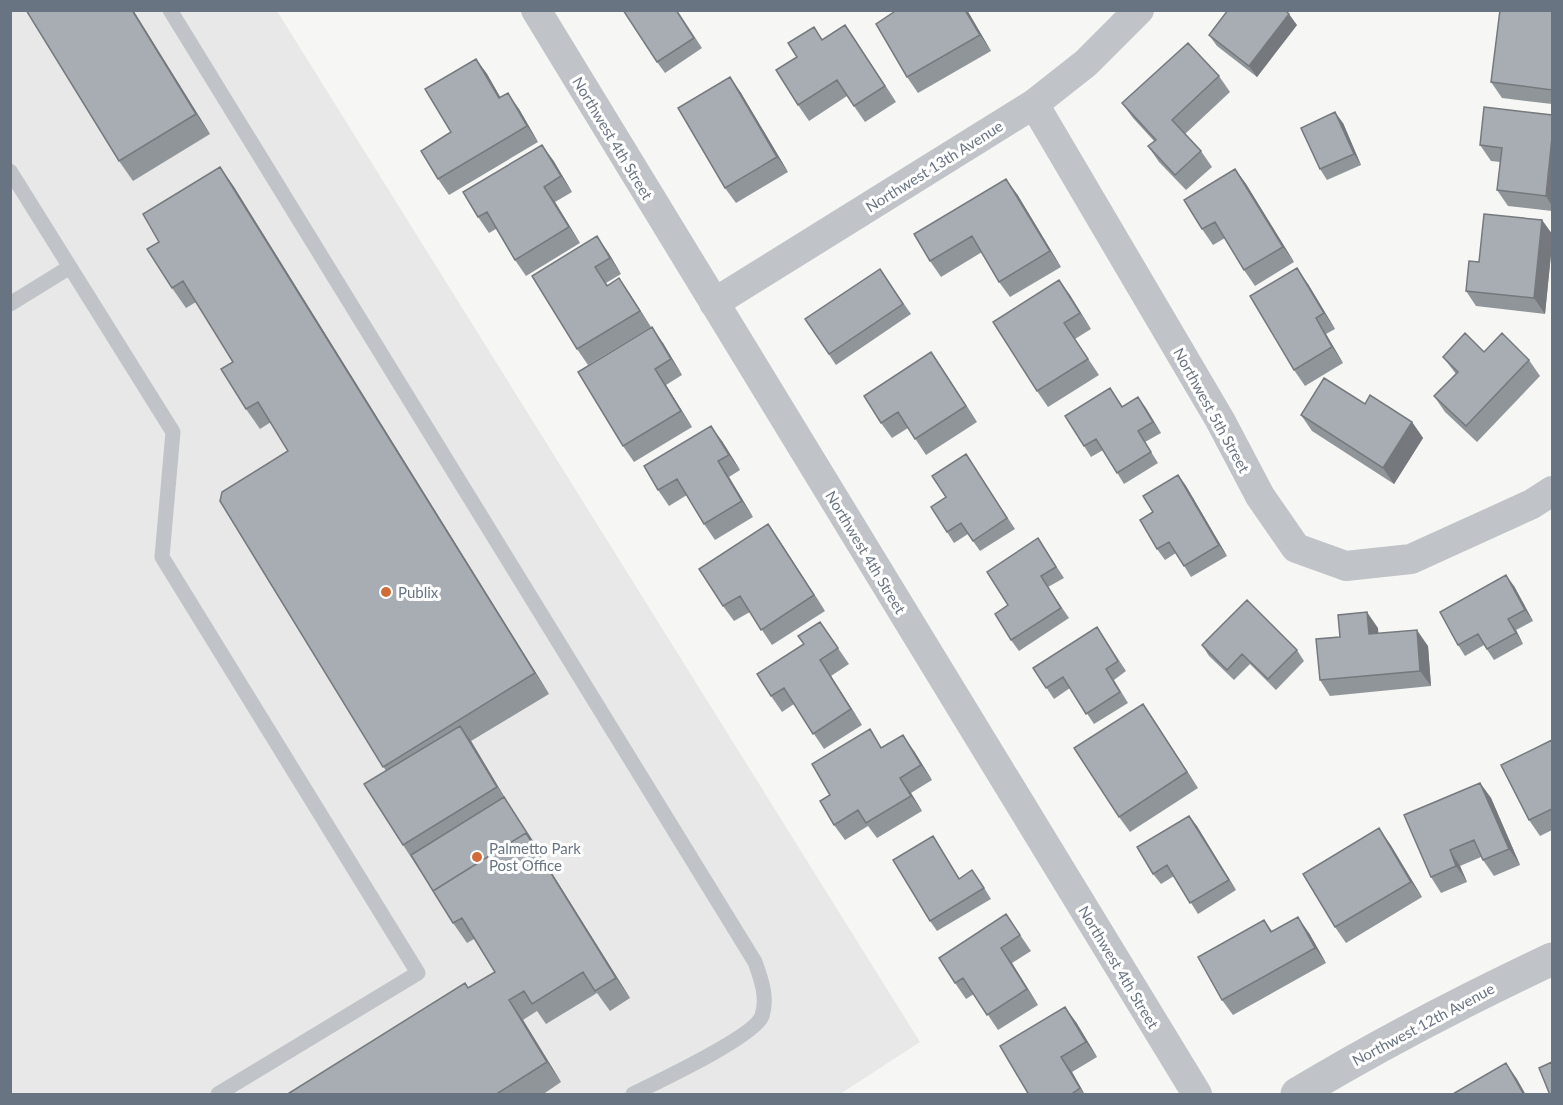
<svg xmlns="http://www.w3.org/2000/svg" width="1563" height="1105" font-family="Lato,sans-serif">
  <rect width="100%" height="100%" fill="#f6f7f4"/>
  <path fill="#e7e8e7" d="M10 11H277L920 1042 840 1094H11Z"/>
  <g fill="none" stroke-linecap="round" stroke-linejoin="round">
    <path stroke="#c0c3c7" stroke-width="15" d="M170 10 755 962C761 979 768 997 762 1016 754 1037 657 1082 633 1094
      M10 171 173 432 162 557 418 973 218 1094
      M10 304 70 267"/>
    <path stroke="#c0c3c7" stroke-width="30" d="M536 10 1197 1094
      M1034 104 1220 420 1260 496 1296 548 1346 566 1411 559 1532 504 1552 491
      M714 303 1034 104 1086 63 1139 10"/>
    <path stroke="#c0c3c7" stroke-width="33" d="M1297 1094C1380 1044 1465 1000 1552 959"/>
  </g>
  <path fill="#90959a" d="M133 10 210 134 133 181 119 161Z
    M677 10 702 48 665 73 657 62Z
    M967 10 991 51 918 93 907 77Z
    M1552 10V104L1502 98 1491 82Z
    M845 25 896 102 865 122 847 96 809 121 798 105 823 39Z
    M1297 25 1257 77 1217 46 1209 35Z
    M476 59 487 74 500 97 519 109 538 142 449 195 438 179 451 132Z
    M1219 76 1230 92 1185 134 1201 151 1212 167 1186 190 1159 162 1148 146 1154 141 1133 118 1122 103Z
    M730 77 741 93 788 172 736 203 725 188Z
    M1552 115V211L1508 206 1497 190 1500 162 1491 161 1480 145Z
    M1343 123 1361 165 1327 180 1320 169Z
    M553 160 572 192 555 202 580 243 526 276 515 260 496 229 489 233 478 217Z
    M220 167 234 187 549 694 471 741 508 803 630 998 610 1011 597 993 546 1024 537 1011 523 1020 561 1082 542 1095H286L468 988 495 972 474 939 467 943 453 923 433 891 403 845 386 771 220 501 288 451 271 422 260 429 246 409 233 362 196 302 186 308 172 288 159 242Z
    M1235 169 1246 184 1294 262 1255 286 1244 270 1225 238 1213 245 1202 229Z
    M1017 194 1061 267 1010 297 999 282 982 252 941 277 930 261Z
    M1542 220 1552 234V244L1545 314 1476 306 1466 291 1479 262Z
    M608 252 621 274 606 283 608 285 619 278 651 327 588 365 577 349 532 276Z
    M880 269 911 314 836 365 805 319Z
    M1059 280 1091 329 1075 339 1099 375 1048 407 1037 391Z
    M1308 284 1335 329 1326 334 1343 363 1305 386 1294 370Z
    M663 343 682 375 666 385 692 427 634 462 623 446Z
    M931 352 977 422 926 455 908 428 892 438 881 423Z
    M1443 357 1529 360 1540 376 1477 442 1445 412 1434 396 1456 374Z
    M1110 388 1123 407 1138 397 1161 433 1145 442 1158 463 1124 484 1103 450 1091 457 1084 446Z
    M1365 404 1412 422 1423 438 1394 484 1312 431 1301 415Z
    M722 441 740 470 729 477 753 517 715 540 704 524 687 495 669 506 658 490Z
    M973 465 1015 529 980 551 968 534 954 543 947 532 946 497Z
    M1178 475 1186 486 1227 556 1191 577 1176 553 1165 560 1157 549 1153 512Z
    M1038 538 1064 578 1048 587 1069 618 1019 651 1011 640 1008 605Z
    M779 540 825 611 772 645 750 612 734 621 723 606Z
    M1514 586 1533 621 1516 630 1523 644 1494 660 1484 645 1465 656 1458 645Z
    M820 622 849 664 831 676 862 725 824 749 794 704 782 712 771 696 804 644Z
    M1097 627 1126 671 1114 680 1128 703 1094 724 1070 688 1054 699 1033 668Z
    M1378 628V634L1428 646 1431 686 1330 696 1320 680 1340 637Z
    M1202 645 1297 650 1304 661 1276 690 1250 664 1234 680 1209 656Z
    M1143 704 1198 788 1130 832 1119 817Z
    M1552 740V830L1540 836 1529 820Z
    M882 748 914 751 932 780 911 793 922 811 877 838 868 826 845 840 834 825 830 795Z
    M1480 783 1491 798 1520 865 1494 876 1481 857 1460 866 1467 882 1441 893 1431 877Z
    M1189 816 1236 890 1198 914 1174 876 1161 884 1153 874Z
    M933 836 959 878 980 881 991 899 937 931 930 921Z
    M1390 844 1422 897 1346 943 1335 927Z
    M1006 914 1031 951 1012 963 1038 1005 998 1030 974 994 966 999 955 983Z
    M1264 920 1272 931 1309 933 1326 963 1233 1015 1222 1000Z
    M1076 1022 1097 1057 1072 1072 1085 1095H1029Z"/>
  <path fill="#75797d" d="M132 10H133L210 134 196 114Z
    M965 10H967L991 51 980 35Z
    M1289 14 1297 25 1257 77 1249 66Z
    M845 25 856 41 896 102 885 86Z
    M476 59 487 74 510 114 499 98Z
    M730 77 741 93 788 172 777 157Z
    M508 93 519 109 538 142 527 126Z
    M1335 112 1343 123 1361 165 1354 154Z
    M1552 137V206L1546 196Z
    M542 145 553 160 572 192 561 176Z
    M220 167 234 187 549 694 535 673Z
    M1235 169 1246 184 1294 262 1283 247Z
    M1006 179 1017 194 1061 267 1050 251Z
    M544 187 555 202 580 243 569 227Z
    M1542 220 1552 234V244L1545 314 1534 298Z
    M597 236 608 252 621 274 610 258Z
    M1297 268 1308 284 1335 329 1324 313Z
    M619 278 630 294 651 327 640 311Z
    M1059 280 1070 295 1091 329 1080 313Z
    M1316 318 1326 334 1343 363 1332 347Z
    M652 327 663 343 682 375 671 359Z
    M931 352 942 368 977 422 966 406Z
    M655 369 666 385 692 427 681 411Z
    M1138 397 1146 408 1161 433 1153 422Z
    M1412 422 1423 438 1394 484 1383 468Z
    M711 426 722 441 740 470 729 455Z
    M718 461 729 477 753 517 742 501Z
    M1178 475 1186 486 1227 556 1219 545Z
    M768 524 779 540 825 611 814 595Z
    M1506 575 1514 586 1533 621 1525 610Z
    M1367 612 1378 628 1380 650 1369 634Z
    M1508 619 1516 630 1523 644 1516 633Z
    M1417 630 1428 646 1431 686 1420 671Z
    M820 660 831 676 862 725 851 709Z
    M1143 704 1154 720 1198 788 1187 772Z
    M460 726 471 741 508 803 630 998 616 978Z
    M903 735 914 751 932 780 921 765Z
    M900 778 911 793 922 811 911 796Z
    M1480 783 1491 798 1520 865 1509 849Z
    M1189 816 1197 826 1236 890 1229 880Z
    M1379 828 1390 844 1422 897 1411 882Z
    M1450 850 1460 866 1467 882 1456 866Z
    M1298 917 1309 933 1326 963 1315 948Z
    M1001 948 1012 963 1038 1005 1027 989Z
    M509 1000 523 1020 561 1082 547 1062Z
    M1065 1007 1076 1022 1097 1057 1086 1042Z
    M1061 1057 1072 1072 1085 1095 1080 1088Z
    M1506 1063 1517 1079 1526 1095H1524Z"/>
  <path fill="#a7adb3" stroke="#75797d" stroke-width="1.5" d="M26 10H132L196 114 119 161Z
    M623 10H676L694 38 657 62Z
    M897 10H965L980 35 907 77 876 24Z
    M1228 10H1285L1289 14 1249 66 1209 35Z
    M1500 10H1552V90L1491 82Z
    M845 25 885 86 854 106 837 80 798 105 776 70 797 57 788 43 814 27 822 40Z
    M1188 43 1219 76 1172 120 1201 151 1175 175 1148 146 1156 140 1122 103Z
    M476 59 499 98 508 93 527 126 438 179 421 151 451 132 425 89Z
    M730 77 777 157 725 188 678 108Z
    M1484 107 1552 115V137L1546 196 1497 190 1502 148 1480 145Z
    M1335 112 1354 154 1320 169 1301 128Z
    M542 145 561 176 544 187 569 227 515 260 487 212 478 217 463 192Z
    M220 167 535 673 383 767 220 501 222 492 288 451 258 402 246 409 221 369 233 362 183 281 172 288 147 249 159 242 143 214Z
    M1235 169 1283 247 1244 270 1215 222 1202 229 1184 200Z
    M1006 179 1050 251 999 282 972 236 930 261 914 234Z
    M1484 214 1542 220 1534 298 1466 291 1469 261 1479 262Z
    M597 236 610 258 595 267 607 286 619 278 640 311 577 349 532 276Z
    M1297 268 1324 313 1316 318 1332 347 1294 370 1250 296Z
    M880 269 903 304 829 354 805 319Z
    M1059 280 1080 313 1064 323 1088 359 1037 391 993 322Z
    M652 327 671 359 655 369 681 411 623 446 578 372Z
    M1465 333 1484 352 1502 333 1529 360 1466 426 1434 396 1458 372 1443 357Z
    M931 352 966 406 915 439 898 412 881 423 864 396Z
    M1324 378 1365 404 1370 395 1412 422 1383 468 1301 415Z
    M1110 388 1122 407 1138 397 1153 422 1138 431 1151 452 1117 473 1096 439 1084 446 1065 416Z
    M711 426 729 455 718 461 742 501 704 524 677 479 658 490 644 466Z
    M966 454 1007 518 973 541 961 523 947 532 931 507 946 497 932 476Z
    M1178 475 1219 545 1184 566 1169 542 1157 549 1140 520 1153 512 1143 496Z
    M768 524 814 595 761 630 740 596 723 606 699 569Z
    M1038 538 1056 567 1041 576 1061 608 1011 640 995 614 1008 605 987 572Z
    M1506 575 1525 610 1508 619 1516 633 1487 649 1478 634 1458 645 1440 612Z
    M1247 600 1297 650 1268 679 1242 654 1227 670 1202 645Z
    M1367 612 1369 634 1417 630 1420 671 1320 680 1316 639 1340 637 1338 615Z
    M820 622 838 648 820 660 851 709 813 734 784 688 771 696 757 674 804 644 798 636Z
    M1097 627 1118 661 1106 669 1120 692 1086 714 1063 677 1046 688 1033 668Z
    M1143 704 1187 772 1119 817 1074 748Z
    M460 726 497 787 403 845 364 784Z
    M870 729 881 748 903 735 921 765 900 778 911 796 866 823 858 810 834 825 820 801 830 795 812 764Z
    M1552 740V809L1529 820 1501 765Z
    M1480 783 1509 849 1483 860 1474 840 1450 850 1456 866 1431 877 1404 815Z
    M504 797 536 847 526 833 433 891 411 855Z
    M1189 816 1229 880 1190 903 1167 865 1153 874 1137 847Z
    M1379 828 1411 882 1335 927 1303 874Z
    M526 833 616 978 595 991 583 972 532 1004 524 991 509 1000 547 1062 495 1095H286L465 983 468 988 495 972 462 918 453 923 433 891Z
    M933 836 959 879 972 870 984 888 930 921 893 860Z
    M1006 914 1020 935 1001 948 1027 989 987 1015 963 978 955 983 939 958Z
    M1298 917 1315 948 1222 1000 1198 957 1264 920 1271 932Z
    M1065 1007 1086 1042 1061 1057 1080 1088 1070 1095H1029L1000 1046Z
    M1552 1062V1095H1550L1539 1068Z
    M1506 1063 1524 1095H1451Z"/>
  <g fill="#d16c3a" stroke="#fff" stroke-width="2">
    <circle cx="386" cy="592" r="6"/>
    <circle cx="477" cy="857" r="6"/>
  </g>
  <g text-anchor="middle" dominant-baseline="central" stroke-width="6" stroke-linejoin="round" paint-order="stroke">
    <g font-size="15" fill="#697482" stroke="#fff">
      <text transform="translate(613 138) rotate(59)">Northwest 4th Street</text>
      <text transform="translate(934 166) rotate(-32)">Northwest 13th Avenue</text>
      <text transform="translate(1212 410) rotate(61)">Northwest 5th Street</text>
      <text transform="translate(866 552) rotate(59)">Northwest 4th Street</text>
      <text transform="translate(1119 967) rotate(59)">Northwest 4th Street</text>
      <text transform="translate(1423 1024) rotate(-28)">Northwest 12th Avenue</text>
    </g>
    <g font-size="15" fill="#697482" stroke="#fff" text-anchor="start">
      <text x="398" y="592">Publix</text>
      <text x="489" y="848">Palmetto Park<tspan x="489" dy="17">Post Office</tspan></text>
    </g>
  </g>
  <rect width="1563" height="1105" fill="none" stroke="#697482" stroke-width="24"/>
</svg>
